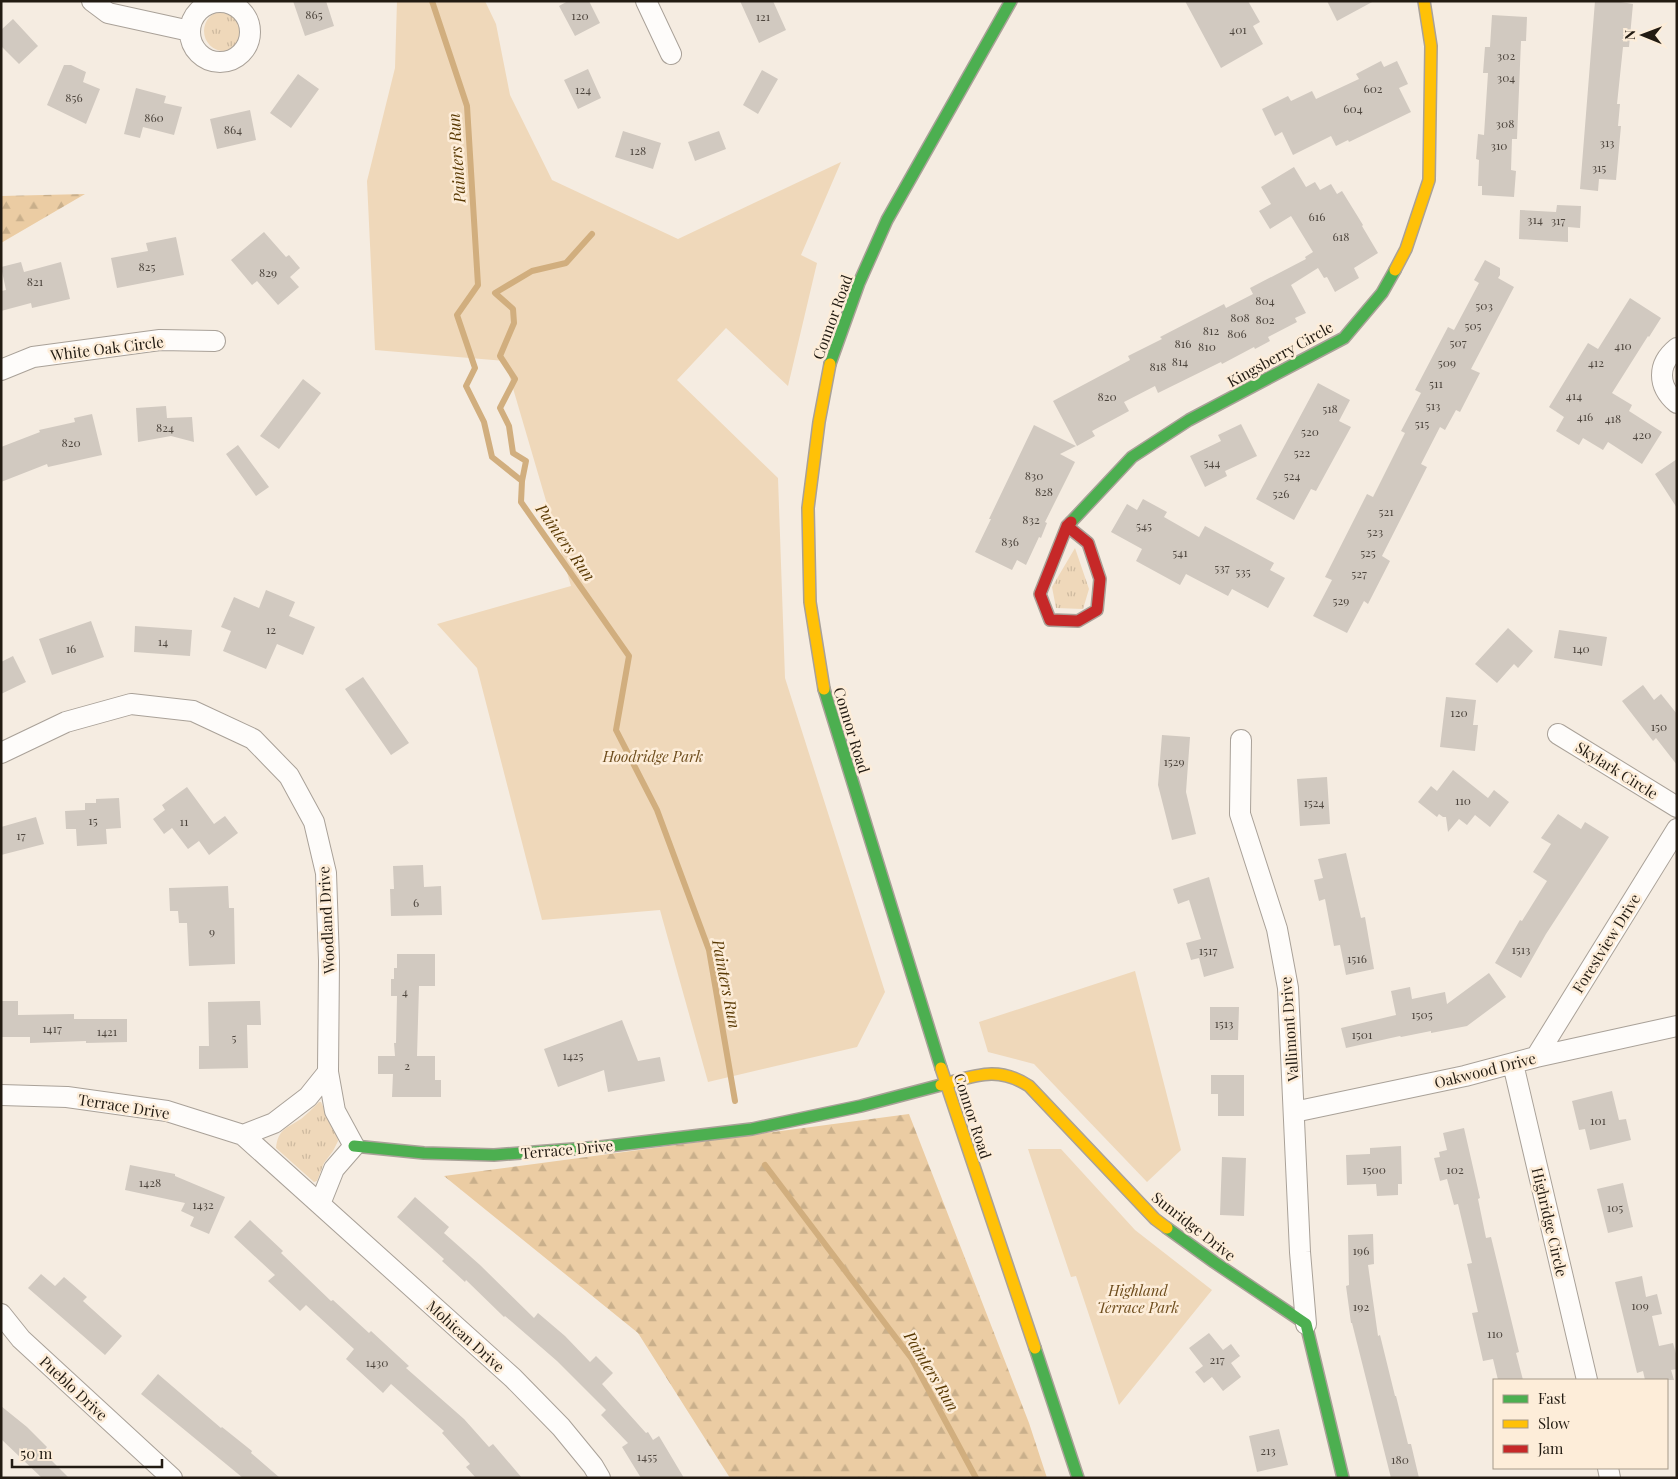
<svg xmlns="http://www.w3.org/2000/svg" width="1678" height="1479" font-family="'Playfair Display',serif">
  <defs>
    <pattern id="grass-tufts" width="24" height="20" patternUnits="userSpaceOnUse" patternTransform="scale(1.25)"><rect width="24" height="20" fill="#efd8ba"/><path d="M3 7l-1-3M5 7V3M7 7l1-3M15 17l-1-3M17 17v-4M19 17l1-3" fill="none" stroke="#cdb99f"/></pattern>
    <pattern id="forest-firs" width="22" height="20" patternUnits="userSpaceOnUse" patternTransform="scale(1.25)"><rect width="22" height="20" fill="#ebcca3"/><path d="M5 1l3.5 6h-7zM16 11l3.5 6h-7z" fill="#c9af8b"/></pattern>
  </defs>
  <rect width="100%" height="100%" fill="#f5ece1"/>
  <path fill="url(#grass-tufts)" d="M204 31a20 20 0 1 1 40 0a20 20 0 1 1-40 0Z
    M1075 548 1089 589 1083 609 1056 608 1052 587Z
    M319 1102H321L329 1120 337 1133 338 1141 333 1151 324 1163 317 1181 314 1182 276 1148C278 1129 287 1128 301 1119 307 1114 313 1108 319 1102Z"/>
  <path fill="url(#forest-firs)" d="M85 194 1 243V196Z
    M909 1114 1029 1423 1047 1478H730L638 1333 444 1176Z"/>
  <path fill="#efd8ba" d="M397 1H485L496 24 510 95 552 180 678 239 841 162 801 255 817 263 788 386 726 328 677 380 778 478 785 678 885 992 857 1047 708 1082 660 910 542 920 477 668 437 624 571 586 505 361 375 350 367 181 395 68Z
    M1135 971 1181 1150 1147 1182 1034 1064 988 1052 979 1022Z
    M1028 1149H1061L1135 1230 1212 1290 1119 1405 1076 1276 1071 1277Z"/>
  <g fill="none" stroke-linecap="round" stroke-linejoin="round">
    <path stroke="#d1ae7e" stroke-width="6" d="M432 1 467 106 478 285 457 315 475 368 466 386 484 422 492 457 522 481 521 502 629 656 616 730 657 810 709 950 735 1101
      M522 481 526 461 513 453 509 426 500 408 515 379 500 356 514 323 513 309 495 293 532 271 566 263 592 234
      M765 1165 912 1359 976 1478"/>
  </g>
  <path fill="#d1c9c0" d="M293 1H326L334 26 305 36Z
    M568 1H589L600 23 575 36 559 6Z
    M740 1H773L786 30 759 43Z
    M1185 1H1248L1260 22 1253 26 1263 44 1221 68Z
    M1327 1H1374L1337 21Z
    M1595 1H1615L1633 4 1629 47H1623L1617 104H1620L1618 126H1621L1616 180 1599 179 1598 191 1580 189Z
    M1492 15 1527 17 1526 41H1521L1517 139H1512L1511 170 1516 171 1514 197 1482 195V186H1478L1479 160 1476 159 1478 134 1484 135 1488 73H1483L1485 47H1490Z
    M13 19 38 46 19 64 1 46V30Z
    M1381 61 1384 67 1397 61 1408 84 1399 88 1411 112 1349 142 1348 140 1336 146 1331 136 1293 155 1282 132 1275 136 1262 109 1288 96 1291 101 1312 91 1316 99 1359 79 1356 74Z
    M64 65H71L86 72 83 82 100 89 86 124 47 105Z
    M588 69 601 98 578 109 564 80Z
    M762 70 778 79 758 114 743 105Z
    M298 74 319 89 291 128 270 113Z
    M136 88 166 96 164 103 182 107 174 135 143 127 140 138 124 134Z
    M250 110 256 140 217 149 210 119Z
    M623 131 661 143 653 169 615 157Z
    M719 131 726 149 695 161 688 142Z
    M1294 167 1306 187 1315 182 1320 190 1331 184 1337 194 1342 191 1363 225 1362 226 1378 253 1354 268 1359 278 1335 292 1327 277 1324 278 1318 268 1291 285 1306 313 1295 318 1297 322 1268 337 1270 341 1255 349 1254 347 1222 364 1221 362 1158 393 1155 386 1124 402 1129 411 1092 431 1095 436 1077 446 1053 401 1130 360 1128 356 1162 339 1160 337 1224 304 1226 308 1253 294 1250 288 1306 259 1305 257 1313 252 1291 216 1270 229 1259 211 1271 204 1261 187Z
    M1557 205 1581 206 1580 228 1568 227V242L1519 239 1520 210 1556 212Z
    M264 232 286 257 289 255 300 268 290 277 299 287 278 305 257 281 252 285 231 260Z
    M176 237 184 275 117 288 111 258 148 251 146 243Z
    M1485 260 1500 268V275L1498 278 1514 287 1471 369 1480 373 1460 412 1456 410 1445 430 1440 427 1421 464 1427 467 1382 556 1390 561 1368 604 1364 601 1347 633 1313 616 1332 580 1325 577 1367 494 1373 497 1405 433 1401 431 1421 393 1415 390 1448 327 1454 330 1479 283 1474 280Z
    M21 262 24 272 61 262 70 299 32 308 31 303 1 311V291L6 290 1 267Z
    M1630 298 1661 318 1649 337 1648 336 1612 393 1632 405 1629 411 1662 432 1642 464 1608 442 1603 450 1583 438 1579 445 1556 431 1564 417 1549 407 1588 343 1598 349Z
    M303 379 321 393 279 449 260 436Z
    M1318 383 1350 400 1339 421 1351 427 1316 491 1311 489 1294 520 1256 499Z
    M166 406 167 418 192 417 194 442 171 436 138 442 136 408Z
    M92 414 102 455 48 467 47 464 1 482V447L40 432 39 430 75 422 74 418Z
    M1241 424 1257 456 1225 471 1227 476 1205 487 1190 456 1221 441 1218 435Z
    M1034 425 1076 446 1060 454 1075 462 1045 522 1047 523 1041 538 1039 537 1026 565 1017 560 1012 570 975 552 991 519H989Z
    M238 445 269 487 256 496 226 454Z
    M1677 459V508L1655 474Z
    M1143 499 1167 512 1164 517 1199 537 1205 526 1274 563 1270 570 1285 578 1268 608 1232 589 1228 596 1186 574 1180 585 1136 561 1142 549 1111 532 1127 504 1137 510Z
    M266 590 295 602 289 616 315 627 303 655 277 644 266 669 223 651 231 631 221 627 234 597 259 608Z
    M91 621 104 657 52 675 39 639Z
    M135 626 192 630 190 656 134 652Z
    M1508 628 1533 651 1518 668 1514 664 1497 683 1475 664Z
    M1559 630 1607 637 1602 666 1554 658Z
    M13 656 26 682 1 694V662Z
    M363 677 409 743 391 755 345 689Z
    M1643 685 1654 700 1661 694 1677 714V765L1656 738 1653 741 1622 701Z
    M1446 697 1476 700 1473 725H1478L1475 751 1440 747Z
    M1162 735 1190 737 1186 792 1196 834 1172 840 1158 785Z
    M1453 770 1488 798 1494 790 1509 802 1490 827 1475 815 1467 825 1459 819 1448 832 1446 817H1443L1439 814 1437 817 1418 802 1431 786 1437 791Z
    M1327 777 1330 824 1300 826 1297 779Z
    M187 787 214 824 225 816 238 833 209 855 199 841 188 849 172 828 164 834 153 819 165 810 162 805Z
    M119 798 121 828 106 829 107 844 77 846 76 829H66L65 811 85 810V803H96V799Z
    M1558 814 1581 829 1585 822 1609 837 1546 934 1521 978 1495 963 1520 920 1522 921 1547 881 1533 872 1551 844 1541 838Z
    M36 817 44 844 1 855V827Z
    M1346 853 1361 918 1365 917 1374 969 1346 975 1340 945 1334 946 1325 899 1319 901 1314 880 1323 878 1318 859Z
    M423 865 424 887 441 886 442 915 391 916 390 889H394L393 866Z
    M1209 877 1234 968 1204 977 1199 958 1191 960 1186 943 1201 939 1189 900 1178 904 1173 889Z
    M228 886 229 908H234L235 964 189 966 187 923H179L178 911H170L169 888Z
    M397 954H435V986H419L417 1056H435V1080H441V1097H392L393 1074H378V1056H395L394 1043H396L397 996H391V979H394V968H397Z
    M1489 973 1506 997 1467 1026 1431 1033V1031L1401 1037 1400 1036 1346 1048 1341 1028 1396 1015 1391 991 1410 987 1412 999 1445 992 1447 1004Z
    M1 1001H18V1015L74 1014V1019H127V1042L86 1043V1041L30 1043V1037H1Z
    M260 1001 261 1025H247L248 1068 199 1069V1046H209L208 1002Z
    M1210 1007H1239L1238 1040H1210Z
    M622 1020 638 1061 660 1057 665 1081 608 1092 604 1070 558 1087 544 1049Z
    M1211 1075H1244V1116H1218V1094H1211Z
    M1612 1091 1619 1120 1626 1119 1631 1140 1590 1150 1585 1129 1579 1130 1572 1101Z
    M1464 1128 1480 1198 1478 1199 1486 1238 1491 1237 1519 1352 1516 1353 1523 1380H1498L1493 1359 1483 1361 1472 1313 1478 1312 1467 1264 1472 1263 1458 1204 1454 1205 1447 1179 1440 1181 1434 1158 1440 1157 1439 1152 1447 1150 1443 1133Z
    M1401 1146 1402 1184H1398V1195L1377 1196 1376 1184 1347 1185 1346 1155 1370 1154V1148Z
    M1222 1157 1246 1158 1244 1216 1220 1215Z
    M130 1165 175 1174V1176L225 1197 209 1234 190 1226 194 1217 181 1211 185 1203 125 1190Z
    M1623 1183 1633 1227 1608 1233 1597 1189Z
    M415 1197 449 1227 444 1233 480 1265 534 1318 538 1313 565 1336 590 1362 596 1356 613 1373 602 1384 646 1433 648 1432 653 1440 659 1436 684 1478H641L622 1447 628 1443 601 1415 606 1410 557 1361 505 1316 504 1317 466 1280 465 1282 442 1261 444 1259 397 1217Z
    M250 1220 283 1251 281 1253 331 1301 333 1300 369 1333 371 1331 409 1366 406 1368 464 1419 489 1447 493 1444 522 1478H476L466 1467 470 1464 442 1433 444 1431 391 1384 383 1393 346 1359 354 1349 306 1305 300 1311 268 1281 275 1275 234 1237Z
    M1373 1234 1374 1264 1368 1265 1378 1336 1380 1335 1395 1396H1396L1408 1444H1411L1419 1478H1391L1352 1323H1351L1346 1286 1349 1285 1348 1235Z
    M41 1274 55 1286 64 1277 87 1297 83 1301 122 1336 105 1355 28 1288Z
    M1642 1276 1646 1297 1657 1294 1662 1314 1652 1316 1659 1346 1673 1343 1677 1357V1369L1671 1370 1674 1380H1645L1643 1371 1637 1373 1615 1282Z
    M1209 1333 1223 1350 1231 1344 1240 1356 1231 1363 1241 1377 1223 1391 1212 1377 1204 1383 1195 1372 1203 1366 1189 1348Z
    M158 1374 221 1428 222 1427 252 1451 251 1453 280 1478H243L141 1394Z
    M1 1406 27 1427 47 1447 43 1452 69 1478H42L1 1439Z
    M1279 1429 1288 1465 1257 1472 1249 1436Z"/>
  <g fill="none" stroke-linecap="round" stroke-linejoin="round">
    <g stroke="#a9a198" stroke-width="22">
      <path id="street" d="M92 1 108 13 190 31
        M646 1 671 54
        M190 32a30 30 0 1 1 60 0a30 30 0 1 1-60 0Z
        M1677 348C1657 364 1657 386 1677 403
        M1 370 33 357 160 340 215 341
        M1558 734 1677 807
        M1241 740 1240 814 1277 929 1288 988 1300 1252 1306 1324
        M1 753 66 722 131 704 193 711 253 739 289 776 314 822 326 873 329 961 328 1072 335 1111 354 1146 334 1169 320 1204
        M1536 1057 1677 829
        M1513 1064 1587 1380
        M1 1095 67 1097 167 1111 243 1135 513 1378 561 1427 593 1466 600 1478
        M1294 1112 1465 1076 1536 1057 1677 1026
        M243 1135 274 1123 308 1097 328 1072
        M1 1314 21 1339 172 1478
        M1608 1468 1610 1478"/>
    </g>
    <g stroke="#a9a198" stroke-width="14">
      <path id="fast" d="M830 364 859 283 887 220 1011 1
        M1071 522 1132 457 1189 420 1344 338 1382 293 1395 270
        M824 689 941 1068
        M354 1146 424 1153 494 1155 600 1147 752 1129 861 1106 941 1085
        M1167 1228 1214 1262 1306 1324 1343 1478
        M1035 1348 1078 1478"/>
    </g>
    <g stroke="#a9a198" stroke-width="14">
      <path id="slow" d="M1395 270 1406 249 1429 180 1431 46 1424 1
        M824 689 810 602 808 508 819 422 830 364
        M941 1068 1035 1348
        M941 1085C975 1076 997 1065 1029 1086L1155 1219 1167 1228"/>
    </g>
    <g stroke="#a9a198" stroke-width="14">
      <path id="jam" d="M1067 526 1088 543 1100 579 1097 610 1078 621 1050 620 1040 594 1067 526 1071 522"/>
    </g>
    <use href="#street" stroke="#fefcfa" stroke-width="20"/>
    <use href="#fast" stroke="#4caf50" stroke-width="11"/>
    <use href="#slow" stroke="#ffc107" stroke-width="11"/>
    <use href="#jam" stroke="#c62828" stroke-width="11"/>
  </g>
  <g text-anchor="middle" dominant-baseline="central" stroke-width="5" stroke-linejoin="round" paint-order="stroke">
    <g font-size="12" fill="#4e463e">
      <text x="314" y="14">865</text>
      <text x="580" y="15">120</text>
      <text x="763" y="16">121</text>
      <text x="1238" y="29">401</text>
      <text x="1506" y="55">302</text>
      <text x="1506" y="77">304</text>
      <text x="1373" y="88">602</text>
      <text x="583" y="89">124</text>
      <text x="74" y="97">856</text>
      <text x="1353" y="108">604</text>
      <text x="154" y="117">860</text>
      <text x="1505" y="123">308</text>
      <text x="233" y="129">864</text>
      <text x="1607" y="142">313</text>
      <text x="1499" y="145">310</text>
      <text x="638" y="150">128</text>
      <text x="1599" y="167">315</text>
      <text x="1317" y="216">616</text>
      <text x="1535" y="219">314</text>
      <text x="1558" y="220">317</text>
      <text x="1341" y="236">618</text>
      <text x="147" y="266">825</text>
      <text x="268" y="272">829</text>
      <text x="35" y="281">821</text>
      <text x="1265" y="300">804</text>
      <text x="1484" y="305">503</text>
      <text x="1240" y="317">808</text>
      <text x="1265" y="319">802</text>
      <text x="1473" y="325">505</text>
      <text x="1211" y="330">812</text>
      <text x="1237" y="333">806</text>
      <text x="1458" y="342">507</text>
      <text x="1183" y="343">816</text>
      <text x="1623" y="345">410</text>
      <text x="1207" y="346">810</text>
      <text x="1180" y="361">814</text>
      <text x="1447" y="362">509</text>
      <text x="1596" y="362">412</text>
      <text x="1158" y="366">818</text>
      <text x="1436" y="383">511</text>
      <text x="1574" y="395">414</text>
      <text x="1107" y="396">820</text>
      <text x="1433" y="405">513</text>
      <text x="1330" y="408">518</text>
      <text x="1585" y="416">416</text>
      <text x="1613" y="418">418</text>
      <text x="1422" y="423">515</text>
      <text x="165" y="427">824</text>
      <text x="1310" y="431">520</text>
      <text x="1642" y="434">420</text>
      <text x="71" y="442">820</text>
      <text x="1302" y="452">522</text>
      <text x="1212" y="462">544</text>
      <text x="1034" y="475">830</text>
      <text x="1292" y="475">524</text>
      <text x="1044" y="491">828</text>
      <text x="1281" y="493">526</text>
      <text x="1386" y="511">521</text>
      <text x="1031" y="519">832</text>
      <text x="1144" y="525">545</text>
      <text x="1375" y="531">523</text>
      <text x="1010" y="541">836</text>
      <text x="1180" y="552">541</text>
      <text x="1368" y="552">525</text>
      <text x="1222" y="567">537</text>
      <text x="1243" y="571">535</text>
      <text x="1359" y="573">527</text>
      <text x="1341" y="600">529</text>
      <text x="271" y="629">12</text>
      <text x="163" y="641">14</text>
      <text x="71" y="648">16</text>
      <text x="1581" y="648">140</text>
      <text x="1459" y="712">120</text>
      <text x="1659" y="726">150</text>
      <text x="1174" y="761">1529</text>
      <text x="1463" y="800">110</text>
      <text x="1314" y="802">1524</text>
      <text x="93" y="820">15</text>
      <text x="184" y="821">11</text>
      <text x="21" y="835">17</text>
      <text x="416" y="902">6</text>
      <text x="212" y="931">9</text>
      <text x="1521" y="949">1513</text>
      <text x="1208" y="950">1517</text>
      <text x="1357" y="958">1516</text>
      <text x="405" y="991">4</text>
      <text x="1422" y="1014">1505</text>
      <text x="1224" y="1023">1513</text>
      <text x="52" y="1028">1417</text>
      <text x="107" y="1031">1421</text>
      <text x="1362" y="1034">1501</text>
      <text x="234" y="1037">5</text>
      <text x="573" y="1055">1425</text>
      <text x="407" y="1065">2</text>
      <text x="1598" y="1120">101</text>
      <text x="1374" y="1169">1500</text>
      <text x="1455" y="1169">102</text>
      <text x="150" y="1182">1428</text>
      <text x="203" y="1204">1432</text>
      <text x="1615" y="1207">105</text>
      <text x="1361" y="1250">196</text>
      <text x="1640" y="1305">109</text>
      <text x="1361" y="1306">192</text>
      <text x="1495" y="1333">110</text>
      <text x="1217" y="1359">217</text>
      <text x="377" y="1362">1430</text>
      <text x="1268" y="1450">213</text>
      <text x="647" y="1456">1455</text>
      <text x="1400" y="1459">180</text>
    </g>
    <g font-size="15" fill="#221b12" stroke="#fdedd9">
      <text transform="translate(832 317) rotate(-70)">Connor Road</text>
      <text transform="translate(107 348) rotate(-7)">White Oak Circle</text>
      <text transform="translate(1280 354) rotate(-29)">Kingsberry Circle</text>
      <text transform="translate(852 730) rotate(73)">Connor Road</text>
      <text transform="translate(1617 770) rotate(32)">Skylark Circle</text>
      <text transform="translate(326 920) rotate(-93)">Woodland Drive</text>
      <text transform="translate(1606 943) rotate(-58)">Forestview Drive</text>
      <text transform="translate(1289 1029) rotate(-94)">Vallimont Drive</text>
      <text transform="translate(1485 1070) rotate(-14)">Oakwood Drive</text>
      <text transform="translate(124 1106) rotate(9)">Terrace Drive</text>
      <text transform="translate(973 1116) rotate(72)">Connor Road</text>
      <text transform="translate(567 1149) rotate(-5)">Terrace Drive</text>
      <text transform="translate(1550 1222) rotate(77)">Highridge Circle</text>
      <text transform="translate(1194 1226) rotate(38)">Sunridge Drive</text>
      <text transform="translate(466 1336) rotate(42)">Mohican Drive</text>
      <text transform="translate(74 1388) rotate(43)">Pueblo Drive</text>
    </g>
    <g font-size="15" font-style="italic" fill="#6e4d1d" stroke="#fdedd9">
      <text x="653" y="756">Hoodridge Park</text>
      <text x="1138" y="1290">Highland<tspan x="1138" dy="17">Terrace Park</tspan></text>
    </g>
    <g font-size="16" font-style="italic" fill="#593903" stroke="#fdedd9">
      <text transform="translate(456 158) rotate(-94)">Painters Run</text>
      <text transform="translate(566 542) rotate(55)">Painters Run</text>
      <text transform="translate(727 984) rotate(79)">Painters Run</text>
      <text transform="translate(932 1371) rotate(59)">Painters Run</text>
    </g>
  </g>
  <rect width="1678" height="1479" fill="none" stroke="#221b12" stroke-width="5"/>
  <rect x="1493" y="1379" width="175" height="90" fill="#fdedd9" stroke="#a59989"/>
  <rect x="1503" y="1395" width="25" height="8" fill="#4caf50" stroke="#a59989"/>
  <text x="1538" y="1404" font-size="15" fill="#221b12">Fast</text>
  <rect x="1503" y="1420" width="25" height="8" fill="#ffc107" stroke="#a59989"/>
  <text x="1538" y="1429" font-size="15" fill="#221b12">Slow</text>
  <rect x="1503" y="1445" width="25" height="8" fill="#c62828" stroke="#a59989"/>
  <text x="1538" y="1454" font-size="15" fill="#221b12">Jam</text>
  <g transform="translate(1643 35) rotate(271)" stroke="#fdedd9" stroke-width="4" paint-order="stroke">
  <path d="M0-4L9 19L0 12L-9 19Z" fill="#221b12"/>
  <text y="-8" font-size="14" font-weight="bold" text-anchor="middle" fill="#221b12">N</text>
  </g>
  <path d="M12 1459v8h150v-8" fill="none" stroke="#221b12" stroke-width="2.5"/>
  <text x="20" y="1459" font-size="15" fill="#221b12" stroke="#fdedd9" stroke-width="4" paint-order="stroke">50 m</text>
</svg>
